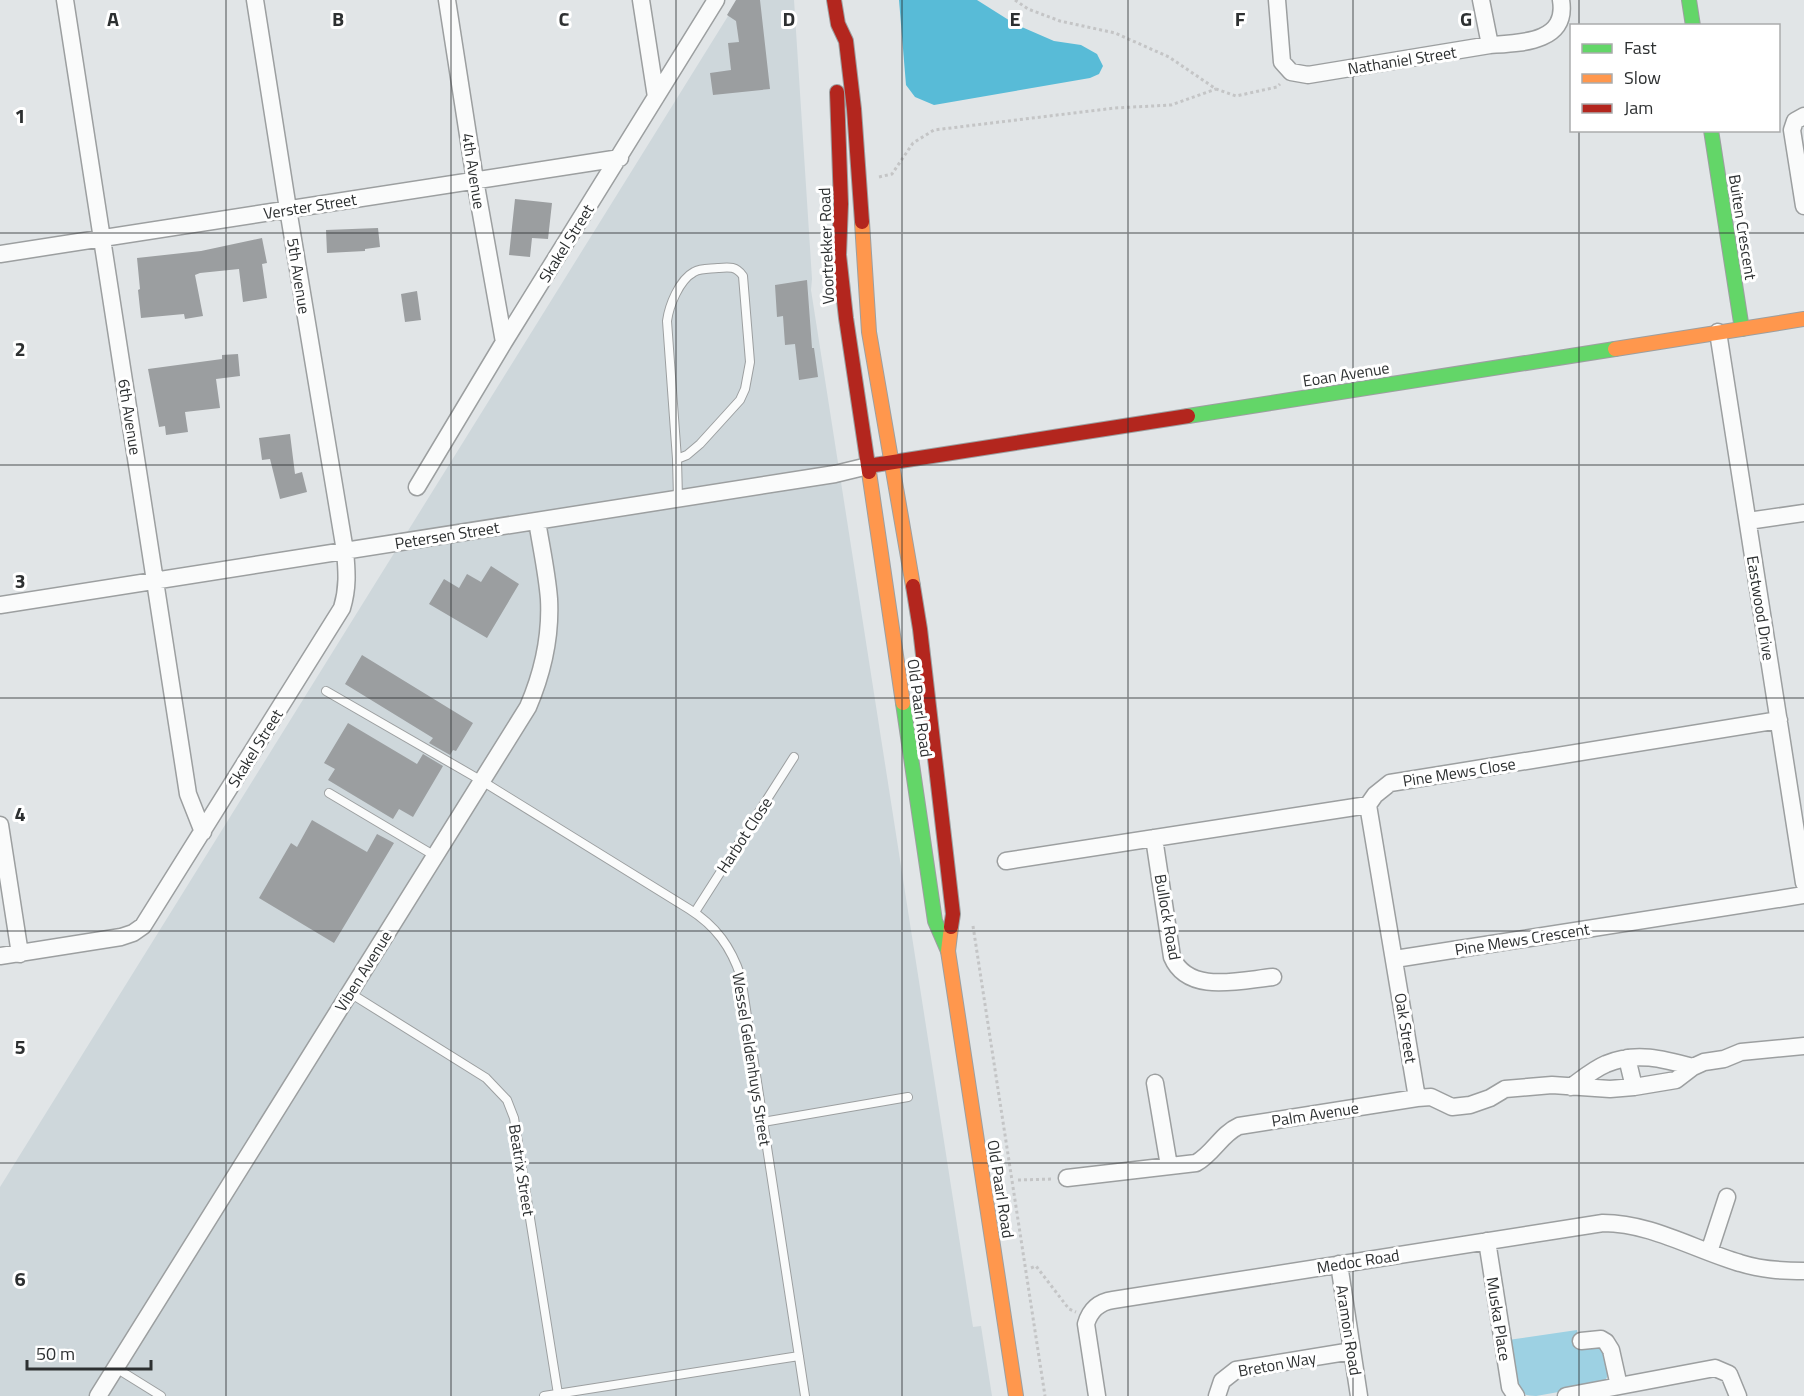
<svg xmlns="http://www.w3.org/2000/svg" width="1804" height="1396" font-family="'Titillium Web',sans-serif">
  <rect width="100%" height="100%" fill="#e1e5e7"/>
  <path fill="#ced7db" d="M738 0H794L812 279 811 290 973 1327 981 1326 992 1396H0V1187Z"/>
  <path fill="#9dd1e3" d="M1577 1330 1580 1346H1597L1604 1351C1607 1364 1614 1379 1598 1385L1536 1396C1528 1396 1523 1395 1517 1389L1508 1340Z"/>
  <path fill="#58bbd7" d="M899 0H977L1015 24 1054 41 1081 45 1097 54 1103 66 1099 74 1090 78 934 105 915 97 906 85Z"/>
  <path fill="#9b9ea0" d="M736 0H760L770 89 713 95 710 73 731 70 728 43 739 42 736 21 727 15Z
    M515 199 552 203 548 239 532 238 530 257 509 255Z
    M378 228 380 247 365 249V251L327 253 326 230Z
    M262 238 267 263 262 264 267 298 243 302 239 269 200 273 195 275 203 316 185 319 184 314 141 318 138 290 140 289 137 258 201 251Z
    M807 280 812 348H814L818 377 799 380 795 344 785 345 783 316 777 317 775 285Z
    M417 291 421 320 405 322 401 294Z
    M238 354 240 376 216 379 220 408 185 412 188 432 166 435 165 426 159 427 148 369 222 359V355Z
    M290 434 295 474 302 472 307 492 280 499 270 459 262 460 259 438Z
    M491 566 519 584 487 638 429 604 444 579 459 588 467 574 481 582Z
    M362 655 473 723 456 751 453 750 450 755 429 743 433 738 345 684Z
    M348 723 417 764 423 754 443 766 413 817 399 809 393 819 328 780 335 769 324 763Z
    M312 820 367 852 377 834 394 843 334 943 259 898 291 843 297 847Z"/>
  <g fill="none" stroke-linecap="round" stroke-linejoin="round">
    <g stroke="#9c9fa0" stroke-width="10">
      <path id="lane" d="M677 459 667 321C669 306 679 280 694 272 701 268 710 269 718 268 729 267 736 266 743 276L750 362 745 389 740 400 700 444 687 455 677 459 678 499
        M326 691 482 781 689 909C716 926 731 947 741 977L805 1396
        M329 793 435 856
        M695 912 794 757
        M350 993 486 1078 507 1100 514 1118 558 1394
        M763 1122 908 1097
        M116 1368 161 1396
        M544 1396 799 1356"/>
    </g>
    <g stroke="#9c9fa0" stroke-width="19">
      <path id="street" d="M65 0 188 794 203 832
        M447 0 475 180 504 342
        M641 0 656 97
        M1277 0 1282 62 1291 72 1308 75 1490 45C1520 43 1568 43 1561 0
        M1481 0 1490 45
        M1804 116 1795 121 1792 130 1804 206
        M0 254 620 158
        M1718 332 1804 883
        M417 487 504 342 716 0
        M1748 521 1804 513
        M0 605 835 474 868 466
        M1368 805 1417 1098
        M0 825 20 954
        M1154 838 1172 957C1188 995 1241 980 1273 977
        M1006 861 1368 805 1375 795 1390 783 1779 720
        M0 956 121 937 133 933 143 926 342 608C348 588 347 572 345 551L288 209 255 0
        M1395 959 1804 895
        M1627 1058 1634 1087
        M1155 1083 1169 1166
        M1571 1087C1582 1079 1594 1069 1606 1064 1635 1051 1664 1059 1693 1067
        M1067 1178 1196 1163C1213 1154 1221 1134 1239 1126L1417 1098 1431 1097 1452 1107 1470 1105 1490 1098 1505 1089 1552 1085 1610 1089 1634 1087 1676 1080 1693 1067 1704 1062 1724 1059 1741 1052 1804 1046
        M1487 1241 1510 1387 1516 1396
        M1709 1252 1727 1197
        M1339 1264 1359 1396
        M1581 1341 1601 1339 1606 1342 1611 1350 1619 1386
        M98 1396 528 707C543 672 551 637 549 599 547 573 541 546 537 521
        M1097 1396 1086 1324C1090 1310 1099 1302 1113 1300L1603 1223C1651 1223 1695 1250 1740 1263 1762 1270 1782 1271 1804 1271
        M1217 1396 1222 1381 1236 1370 1352 1351
        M1566 1396 1715 1368 1729 1374 1738 1396"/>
    </g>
    <g stroke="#9c9fa0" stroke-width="16">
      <path id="fast" d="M1689 0 1693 26
        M1711 130 1742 329
        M1188 416 1615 349
        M903 703 935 921 948 951"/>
    </g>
    <g stroke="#9c9fa0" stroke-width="16">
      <path id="slow" d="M862 222 869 332 913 586
        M1615 349 1804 319
        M869 472 903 703
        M951 927 948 951 1016 1396"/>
    </g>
    <g stroke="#9c9fa0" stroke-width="16">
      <path id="jam" d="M834 0 838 24 846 41 854 109 862 222
        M837 92 841 204 839 255 846 318 869 472
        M868 466 1188 416
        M913 586 920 629 953 914 951 927"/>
    </g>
    <path stroke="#c4c5c6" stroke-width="3" stroke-dasharray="3 3" stroke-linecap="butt" d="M1015 0 1028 9 1060 21 1115 33 1169 57 1216 89 1236 96 1277 87 1280 84
      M879 177 892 174 913 143 934 130 1115 108 1171 105 1216 89
      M973 926 1045 1396
      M1018 1180 1053 1179
      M1031 1268 1036 1266 1069 1309 1076 1312"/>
    <use href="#lane" stroke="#fafbfb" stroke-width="8"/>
    <use href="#street" stroke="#fafbfb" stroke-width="16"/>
    <use href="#fast" stroke="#63d668" stroke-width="14"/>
    <use href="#slow" stroke="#ff974d" stroke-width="14"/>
    <use href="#jam" stroke="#b3261e" stroke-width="14"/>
  </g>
  <path fill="none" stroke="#2d3031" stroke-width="1.5" stroke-opacity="0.55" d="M226 0V1396M451 0V1396M676 0V1396M902 0V1396M1128 0V1396M1353 0V1396M1579 0V26M1579 130V1396M0 233H1804M0 465H1804M0 698H1804M0 931H1804M0 1163H1804"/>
  <g text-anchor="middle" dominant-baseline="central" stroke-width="6" stroke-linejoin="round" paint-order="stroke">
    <g font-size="16" fill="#2d3031" stroke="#fff">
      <text transform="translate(1402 60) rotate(-9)">Nathaniel Street</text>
      <text transform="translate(474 171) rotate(81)">4th Avenue</text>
      <text transform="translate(310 206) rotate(-9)">Verster Street</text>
      <text transform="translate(1743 227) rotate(81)">Buiten Crescent</text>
      <text transform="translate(566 243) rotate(-58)">Skakel Street</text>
      <text transform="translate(826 246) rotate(-92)">Voortrekker Road</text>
      <text transform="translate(299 276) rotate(81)">5th Avenue</text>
      <text transform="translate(1346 374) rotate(-9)">Eoan Avenue</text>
      <text transform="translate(130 417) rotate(81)">6th Avenue</text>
      <text transform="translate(447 535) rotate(-9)">Petersen Street</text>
      <text transform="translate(1761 608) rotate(81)">Eastwood Drive</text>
      <text transform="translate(920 708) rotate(82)">Old Paarl Road</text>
      <text transform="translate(255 748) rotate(-58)">Skakel Street</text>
      <text transform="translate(1459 772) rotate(-9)">Pine Mews Close</text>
      <text transform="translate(744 835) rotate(-57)">Harbot Close</text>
      <text transform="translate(1168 917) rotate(80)">Bullock Road</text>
      <text transform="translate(1522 939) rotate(-9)">Pine Mews Crescent</text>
      <text transform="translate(363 971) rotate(-58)">Viben Avenue</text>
      <text transform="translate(1406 1028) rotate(81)">Oak Street</text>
      <text transform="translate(752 1059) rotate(81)">Wessel Geldenhuys Street</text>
      <text transform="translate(1315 1114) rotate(-9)">Palm Avenue</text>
      <text transform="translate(522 1170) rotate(81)">Beatrix Street</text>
      <text transform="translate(1001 1189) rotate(81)">Old Paarl Road</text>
      <text transform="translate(1358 1261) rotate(-9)">Medoc Road</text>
      <text transform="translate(1499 1319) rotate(81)">Muska Place</text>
      <text transform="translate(1349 1330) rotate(81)">Aramon Road</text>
      <text transform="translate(1277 1364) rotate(-10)">Breton Way</text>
    </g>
  </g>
  <g font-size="20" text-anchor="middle" font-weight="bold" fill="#2d3031" stroke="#fff" stroke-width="6" stroke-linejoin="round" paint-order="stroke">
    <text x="113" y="26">A</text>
    <text x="338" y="26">B</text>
    <text x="564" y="26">C</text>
    <text x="789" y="26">D</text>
    <text x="1015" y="26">E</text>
    <text x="1240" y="26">F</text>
    <text x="1466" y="26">G</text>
    <text x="20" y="123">1</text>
    <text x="20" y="356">2</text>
    <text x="20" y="588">3</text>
    <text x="20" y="821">4</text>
    <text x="20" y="1054">5</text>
    <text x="20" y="1286">6</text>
  </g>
  <rect x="1570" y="24" width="210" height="108" fill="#ffffff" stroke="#abacad" stroke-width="1.5"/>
  <rect x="1582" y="44" width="30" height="9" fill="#63d668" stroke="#abacad" stroke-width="1.5"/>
  <text x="1624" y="54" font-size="18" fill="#2d3031">Fast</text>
  <rect x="1582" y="74" width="30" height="9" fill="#ff974d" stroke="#abacad" stroke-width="1.5"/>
  <text x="1624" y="84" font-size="18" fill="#2d3031">Slow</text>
  <rect x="1582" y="104" width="30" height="9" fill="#b3261e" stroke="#abacad" stroke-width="1.5"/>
  <text x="1624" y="114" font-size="18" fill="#2d3031">Jam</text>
  <path d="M27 1360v9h124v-9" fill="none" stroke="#2d3031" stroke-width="3"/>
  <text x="36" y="1360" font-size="18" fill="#2d3031" stroke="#ffffff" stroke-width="4.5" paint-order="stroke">50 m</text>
</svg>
